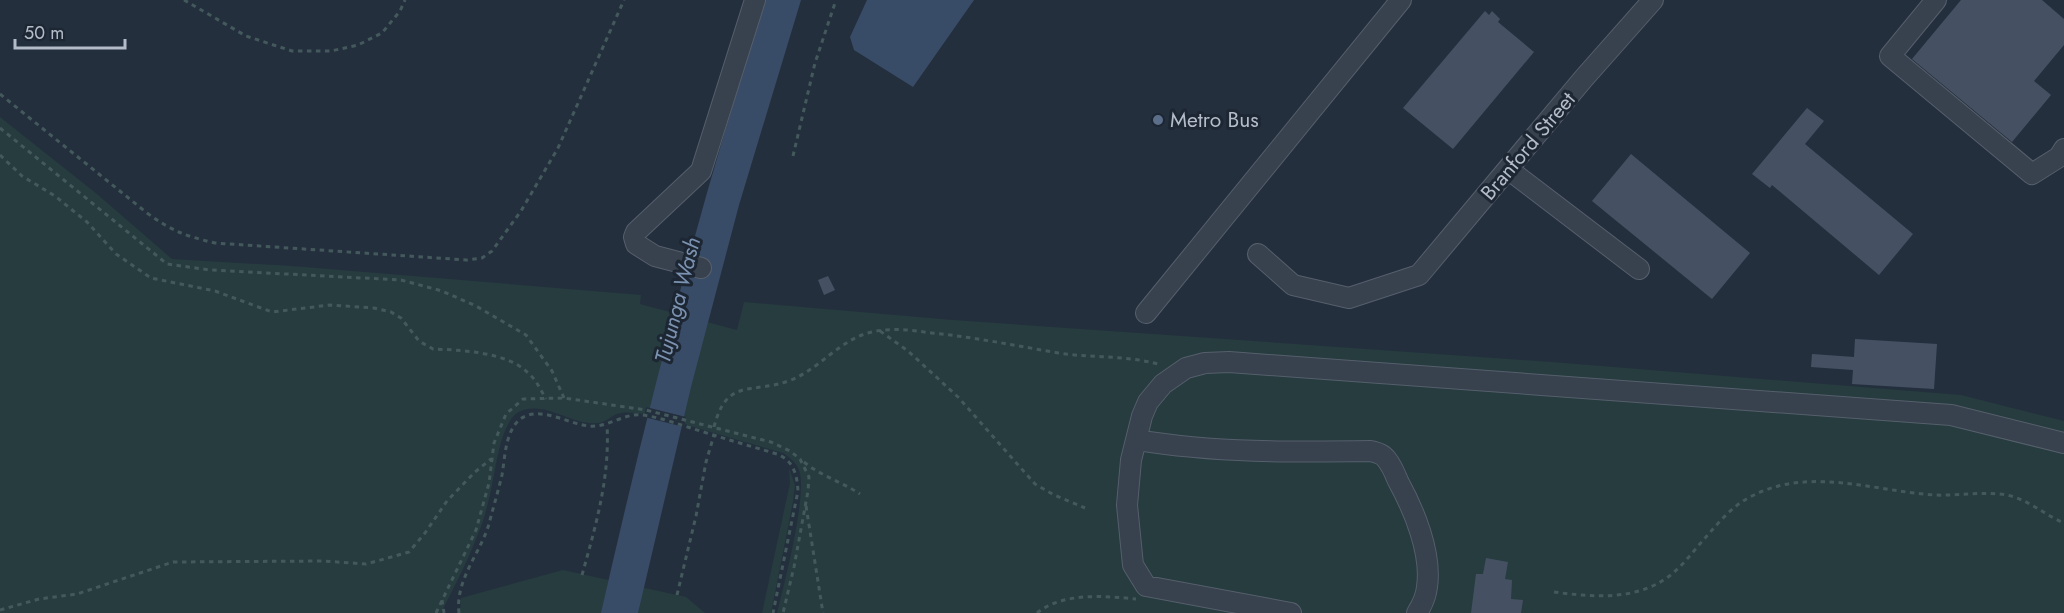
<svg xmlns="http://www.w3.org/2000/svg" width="2064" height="613" font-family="Jost,sans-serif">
  <rect width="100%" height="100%" fill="#242f3e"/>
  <path fill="#263c3f" d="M0 117 97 194 172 259 292 266 641 295 640 304 737 330 744 302 953 320 1552 362 1961 395 2064 421V613H777C784 585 808 493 799 470 796 462 790 458 783 453L690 426 685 424 684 427 644 417V414C635 413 626 411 617 414 610 417 604 423 597 423 571 426 548 401 521 411 499 419 495 479 489 499 486 511 483 523 478 534 468 561 454 587 441 613H0Z
    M789 468 795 485 793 502 771 613H762L790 483Z
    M563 570 686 597 705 613H460L461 598Z"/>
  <path fill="#394c67" d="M766 0H801L739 205 691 387 638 613H601C648 407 700 201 766 0Z
    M867 0H974L913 87 854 50 850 37Z"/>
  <path fill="#242f3e" d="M646 407 686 417 684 427 644 417Z"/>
  <path fill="#455162" d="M1961 0H2042L2064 19V45L2034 81 2051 95 2012 142 1912 59Z
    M1485 11 1489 15 1492 11 1500 19 1498 22 1534 52 1453 149 1403 108Z
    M1807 108 1824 121 1805 144 1913 234 1879 275 1772 185 1770 188 1752 174Z
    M1631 154 1750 253 1712 299 1592 201Z
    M828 276 835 290 824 295 818 280Z
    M1855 339 1937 344 1934 389 1852 384 1853 370 1811 367 1812 354 1854 357Z
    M1486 558 1508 562 1505 579 1512 580 1511 599 1523 600 1521 613H1471L1476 574H1483Z"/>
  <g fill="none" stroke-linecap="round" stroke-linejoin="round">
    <g stroke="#565f6c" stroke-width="22">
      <path id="minor" d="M1936 0 1890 56 2032 174 2059 157 2064 149
        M1508 169 1639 269
        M1258 254 1293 285 1349 298 1419 275 1584 78 1653 0
        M701 268 655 256 636 244 634 237 636 232 701 171 755 0
        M1146 313 1401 0
        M1137 440C1215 453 1293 452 1371 451 1378 453 1383 454 1387 460 1392 466 1395 474 1398 481 1414 510 1432 553 1427 587 1426 597 1422 605 1417 613
        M1291 613 1146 586 1133 565 1127 505 1131 460 1142 416 1148 402 1163 384 1186 368 1205 363 1229 362 1951 415 2064 443"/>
    </g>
    <path stroke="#44595c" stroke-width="3" stroke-dasharray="4.5 4.5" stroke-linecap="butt" d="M184 0 246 36 292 51H331L358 45 382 33 400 11 405 0
      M0 94 147 213C172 231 185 236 215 243L467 260 482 258 492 251 521 211 558 148 624 0
      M0 128 167 264 210 270 401 280 442 291 476 306 526 335 552 371 564 398
      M0 155 22 176 55 196 87 222 116 254 151 278 215 291 272 312 330 305 374 308 391 312 401 318 419 341 433 349C460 350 507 352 527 372 536 379 540 389 546 399
      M793 156 815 63 836 0
      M880 331 908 351 958 397 1035 484 1054 495 1085 508
      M714 427C727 376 753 395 791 380 819 369 839 341 868 333 889 327 910 330 932 333 973 337 1012 345 1053 352 1089 359 1125 354 1161 365
      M804 462C821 476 842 482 860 494
      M806 506 823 613
      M582 575C596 525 610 477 607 425
      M1554 592C1592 597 1635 601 1668 577 1683 566 1694 550 1706 537 1720 521 1734 504 1754 495 1810 467 1875 491 1934 495 1958 496 1983 491 2007 495 2027 499 2045 515 2064 523
      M677 595 696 516 706 462 714 435
      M442 600 444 613
      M0 610 39 599 77 594 173 562 323 561 366 564 377 561 409 552 425 533 447 501 475 472 491 459
      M436 613 476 530 489 483 494 443 506 414 523 399 564 398 646 410 743 435 771 442 790 451 800 459 809 477 808 491 794 567 783 613
      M459 613C455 580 480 554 489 524 493 508 498 492 502 475 505 458 505 433 519 420 538 404 568 424 589 426 608 428 623 413 642 415 659 417 678 424 694 429 722 438 750 446 777 454 794 461 797 475 798 491L773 613
      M1037 613C1063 592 1105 596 1136 599"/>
    <use href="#minor" stroke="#38414e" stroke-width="20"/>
  </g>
  <circle fill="#5c6f8a" stroke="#1d2633" stroke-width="2" cx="1158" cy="120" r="6"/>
  <g text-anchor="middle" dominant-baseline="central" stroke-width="6" stroke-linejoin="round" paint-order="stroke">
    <g font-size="21" fill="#b4bcc9" stroke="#1d2633" text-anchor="start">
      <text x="1170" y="120">Metro Bus</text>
    </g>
    <g font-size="21" fill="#b4bcc9" stroke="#1d2633">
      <text transform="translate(1528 146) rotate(-50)">Branford Street</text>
    </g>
    <g font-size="22" font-style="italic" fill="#7c92b1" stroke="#1d2633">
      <text transform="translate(677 300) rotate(-76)">Tujunga Wash</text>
    </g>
  </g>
  <path d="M15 39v9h110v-9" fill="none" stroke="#b4bcc9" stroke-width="3"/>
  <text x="24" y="39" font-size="18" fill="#b4bcc9" stroke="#1d2633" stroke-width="4.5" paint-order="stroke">50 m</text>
</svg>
